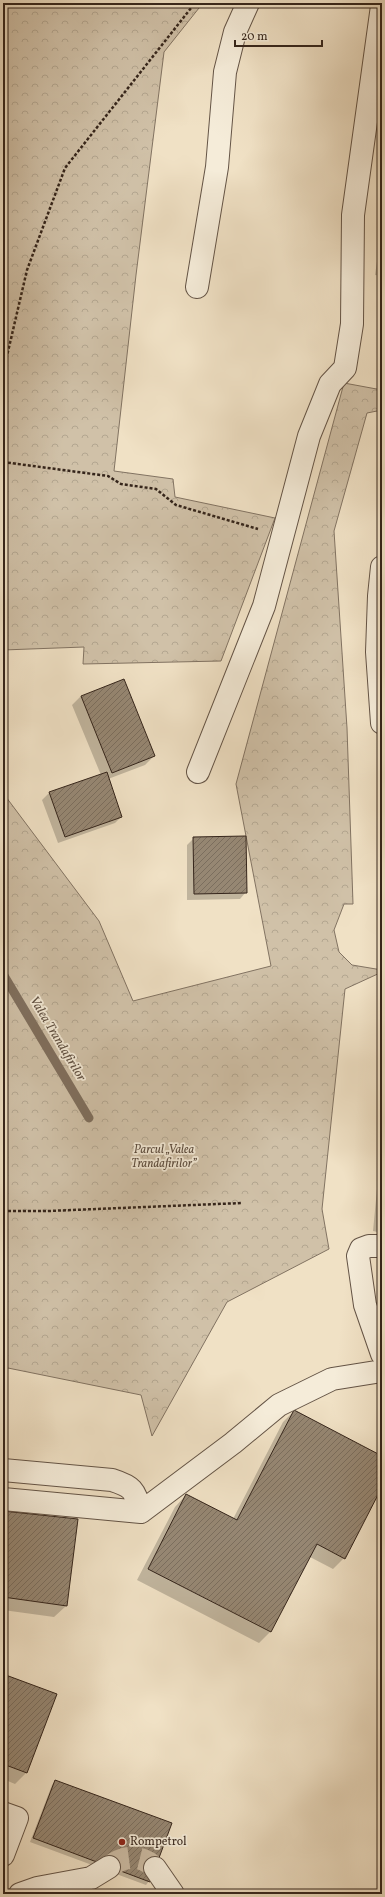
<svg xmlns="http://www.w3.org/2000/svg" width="385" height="1897" font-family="Vollkorn,serif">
  <defs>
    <pattern id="forest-crowns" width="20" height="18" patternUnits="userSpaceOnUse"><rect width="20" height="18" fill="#d0c1a8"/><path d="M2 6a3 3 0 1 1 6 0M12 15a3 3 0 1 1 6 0" fill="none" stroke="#b3a690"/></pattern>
    <pattern id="building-hatch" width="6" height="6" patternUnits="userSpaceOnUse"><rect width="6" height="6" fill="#968773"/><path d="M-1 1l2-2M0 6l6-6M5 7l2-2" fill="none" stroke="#7b6e5e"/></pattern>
  </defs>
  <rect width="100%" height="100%" fill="#f0e1c5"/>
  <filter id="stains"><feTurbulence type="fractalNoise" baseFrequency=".005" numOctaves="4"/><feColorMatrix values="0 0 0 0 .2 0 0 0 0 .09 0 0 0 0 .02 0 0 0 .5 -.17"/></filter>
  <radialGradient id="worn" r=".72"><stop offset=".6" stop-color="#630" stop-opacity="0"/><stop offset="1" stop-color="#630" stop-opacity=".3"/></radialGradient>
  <path fill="url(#forest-crowns)" stroke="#827362" d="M3 3H203L164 52 136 275 114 471 173 479 175 497 275 518 221 661 83 664 84 647 3 650 6 797 99 921 133 1001 271 966 236 784 344 383 382 390V410L367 413 334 531 347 728 353 904H344L334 930 339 952 352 965 382 970V972L345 989 322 1209 329 1249 227 1302 152 1436 141 1395 3 1367Z"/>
  <path fill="#0003" d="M382 227V276L375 275Z
    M81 696 154 756 145 765 108 779 121 817 115 823 58 843 42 800 49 793 101 775 72 705Z
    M194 838 246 892 240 899 187 900V845Z
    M382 1137V1233L373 1231Z
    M294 1411 382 1457V1485L344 1558 333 1569 310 1557 270 1632 259 1643 137 1580 175 1507 186 1495 233 1519 283 1422Z
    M3 1512 77 1520 66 1606 54 1617 3 1610Z
    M3 1675 26 1773 15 1784 3 1779Z
    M55 1781 149 1881 146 1885 30 1842 52 1785Z"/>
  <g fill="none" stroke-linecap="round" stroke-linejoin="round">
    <path stroke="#7f6f5e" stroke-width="9" d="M3 974 89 1118"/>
  </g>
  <path fill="url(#building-hatch)" stroke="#35251b" d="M124 679 155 756 112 773 81 696Z
    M107 772 122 817 65 837 49 792Z
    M246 836 247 893 194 894 193 837Z
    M294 1410 382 1456V1487L345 1559 317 1544 271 1632 148 1569 186 1494 237 1520Z
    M3 1511 78 1519 67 1606 3 1597Z
    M3 1674 57 1694 27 1773 3 1764Z
    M55 1780 172 1823 150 1882 33 1838Z"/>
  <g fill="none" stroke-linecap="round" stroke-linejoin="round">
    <path stroke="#cbbba3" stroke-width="22" stroke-dasharray="22 11" stroke-linecap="butt" d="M109 1867C123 1856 141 1853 155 1868"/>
    <g stroke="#645446" stroke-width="24">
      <path id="minor" d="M197 287 217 167 225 72 235 32 248 3
        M382 567 379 596 377 652 382 723
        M198 772 264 606 309 436 330 384 345 368 352 324 353 215 382 6
        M382 1246H369L361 1249 358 1256 365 1305 382 1354
        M3 1470 112 1480C134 1487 134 1490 141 1512L233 1443 279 1405 332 1379 382 1371
        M3 1499 141 1512
        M3 1813 17 1818 3 1855
        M155 1868 173 1894
        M20 1894 37 1888 91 1878 109 1867"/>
    </g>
    <path stroke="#35251b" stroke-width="2.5" stroke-dasharray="3 2" stroke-linecap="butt" d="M3 373 27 270 65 168 195 3
      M3 462 108 476 121 484 156 489 176 505 258 529
      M3 1211H48L242 1203"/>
    <use href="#minor" stroke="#f5ecd9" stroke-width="22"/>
  </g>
  <circle fill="#8f2418" stroke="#f5ecd9" stroke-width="1.5" cx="122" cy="1842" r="4"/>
  <g text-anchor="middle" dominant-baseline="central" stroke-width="3.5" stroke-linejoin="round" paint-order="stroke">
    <g font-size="12" font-style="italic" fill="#5c4c3e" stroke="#f5ecd9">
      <text x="164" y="1150">Parcul „Valea<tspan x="164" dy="14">Trandafirilor”</tspan></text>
    </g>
    <g font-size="12" fill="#35251b" stroke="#f5ecd9" text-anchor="start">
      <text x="130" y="1842">Rompetrol</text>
    </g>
    <g font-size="13" font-style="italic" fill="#605042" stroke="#f5ecd9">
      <text transform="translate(57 1039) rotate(59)">Valea Trandafirilor</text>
    </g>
  </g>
  <rect width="385" height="1897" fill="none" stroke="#f0e1c5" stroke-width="16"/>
  <rect x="4" y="4" width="377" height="1889" fill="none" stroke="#35251b" stroke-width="2"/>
  <rect x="8" y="8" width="369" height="1881" fill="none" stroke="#35251b"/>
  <path d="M235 40v6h87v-6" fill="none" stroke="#35251b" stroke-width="2"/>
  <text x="241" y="40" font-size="12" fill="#35251b" stroke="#f5ecd9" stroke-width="3" paint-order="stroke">20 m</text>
  <rect width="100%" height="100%" filter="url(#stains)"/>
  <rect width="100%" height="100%" fill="url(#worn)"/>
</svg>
